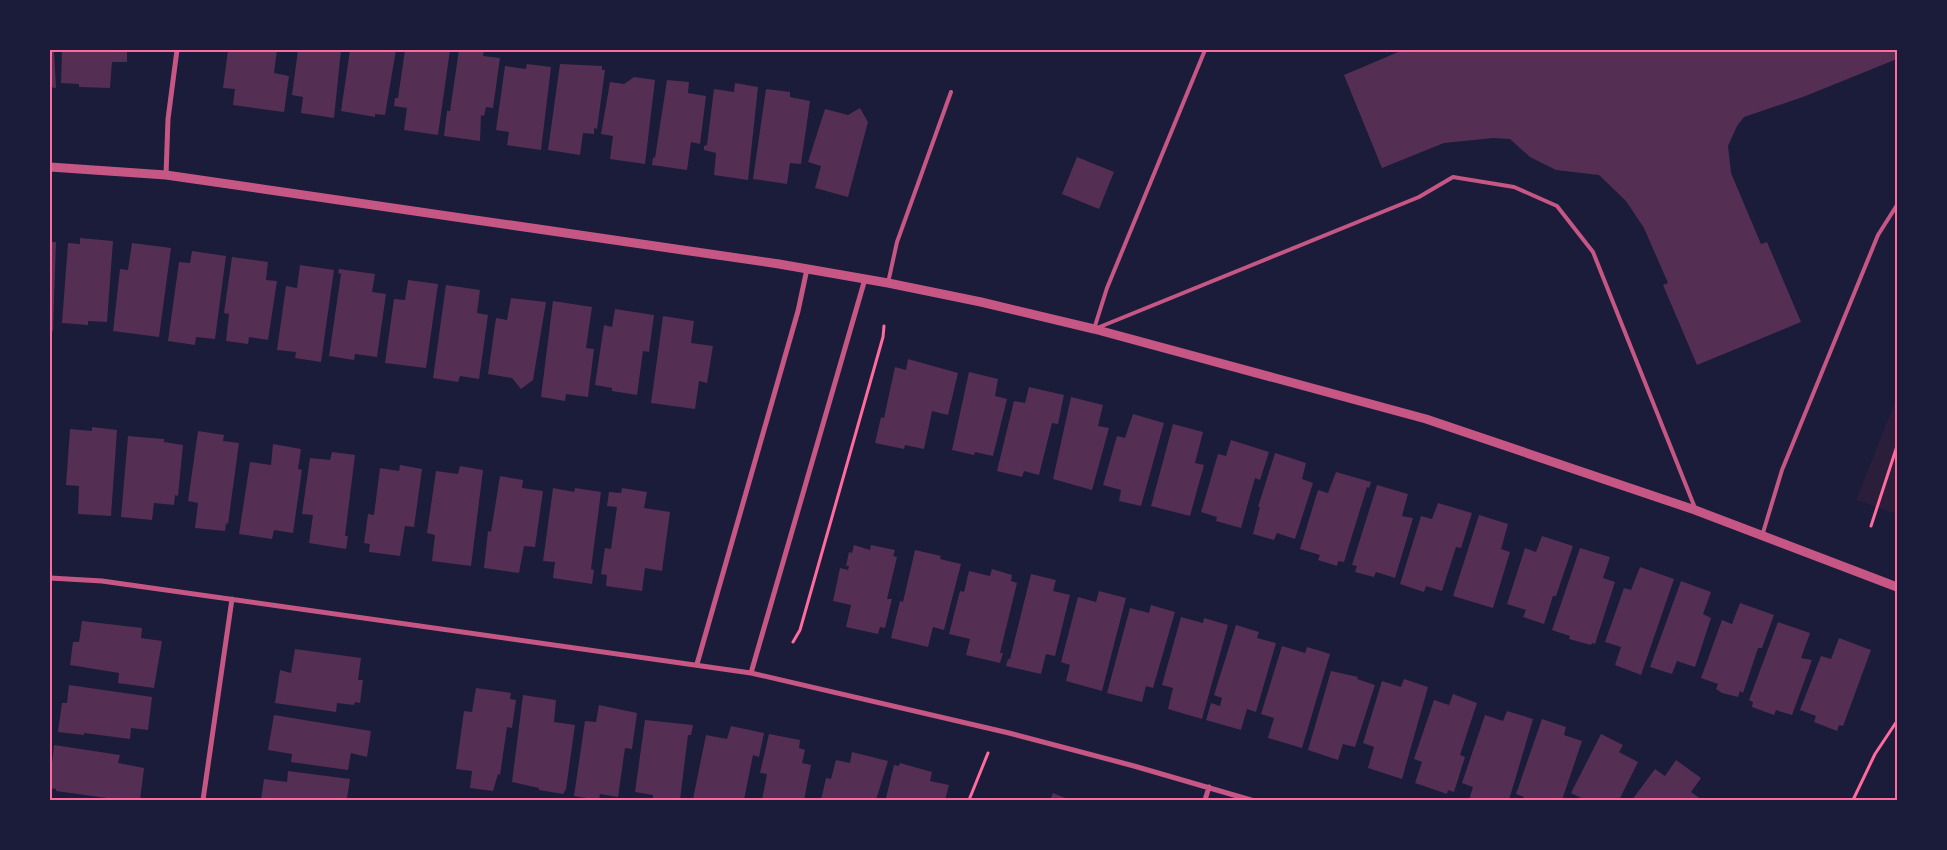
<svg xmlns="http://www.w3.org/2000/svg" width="1947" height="850" font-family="'Archivo Narrow',sans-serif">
  <rect width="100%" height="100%" fill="#1b1b3a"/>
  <path fill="#2a1e3b" d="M1897 397V514L1856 500Z"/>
  <path fill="#542f53" d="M50 50H54L56 88 50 87Z
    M62 50H127V62H112L110 88 79 87V84L61 83Z
    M228 50H277L274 73 289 76 284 112 233 105 235 89 223 88Z
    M298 50H341L334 118 301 113 303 97 292 95Z
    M350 50H396L385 115 375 114V117L341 111Z
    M405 50H450L438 135 404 130 407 108 394 106 395 98H398Z
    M459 50H484L483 56 500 58 493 108 486 107 484 116 481 115 480 141 444 136 447 111H450Z
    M1403 50H1628L1633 52 1638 50H1897V59L1803 97 1744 117 1737 126 1728 146 1731 173 1761 244 1767 242 1801 322 1697 365 1663 285 1668 283 1644 228 1626 201 1599 175 1556 170 1530 157 1510 139 1493 138 1444 143 1382 168 1344 75Z
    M527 64 551 67 541 150 507 145 509 132 496 130 505 66 526 69Z
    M560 64 602 66V70H605L597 129 594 128V134L583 133 580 155 548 150Z
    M634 77 655 80 645 164 610 159 613 136 601 134 610 82 624 84Z
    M667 80 689 82 688 93 706 96 700 144 691 142 687 170 652 165 653 157 655 158Z
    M735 83 758 87 748 180 714 175 716 153 704 150V146L707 145 714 89 734 92Z
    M766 89 790 92V97L810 101 801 164 790 163 787 184 753 179Z
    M860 108 868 122 848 197 815 188 821 166 808 162 825 109 848 115Z
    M1077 157 1114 172 1099 209 1062 194Z
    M80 238 113 241 107 322 88 321V325L62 323 68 243 80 244Z
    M50 242H56L53 331H50Z
    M132 243 171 248 159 337 113 331 120 269 128 270Z
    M192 251 226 256 215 339 196 337 195 345 168 341 179 262 190 263Z
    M232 257 268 262 266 280 277 281 268 340 249 337 248 344 226 341 229 314 224 313Z
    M300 265 334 270 321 362 295 358 296 352 277 350 286 286 297 288Z
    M339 269 375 274 372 292 386 294 377 357 355 354 354 360 329 356 341 274 338 273Z
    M408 280 438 284 426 368 385 363 394 299 405 300Z
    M446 285 480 290 477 313 488 315 479 379 460 376 458 382 433 378Z
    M511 298 546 302 533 380 521 389 512 378 488 374 496 318 507 320Z
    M553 301 592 307 586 348 594 349 588 397 566 394 565 401 541 397Z
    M615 309 654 315 649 352 643 351 637 395 612 391V388L595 385 604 325 612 327Z
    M663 316 694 321 691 343 713 346 707 383 699 381 695 409 651 403Z
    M908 359 958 373 948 415 932 411 924 449 905 445 904 449 875 443 881 417 884 418 895 367 906 370Z
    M969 372 998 379 995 396 1007 399 993 456 975 452 974 455 952 450Z
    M1029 387 1064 395 1058 424 1052 423 1039 475 1024 471 1022 477 997 471 1014 401 1025 403Z
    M1071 397 1103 405 1098 426 1109 428 1092 490 1053 479Z
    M1133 414 1164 423 1141 506 1119 501 1121 490 1103 485 1117 436 1125 438Z
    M1173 424 1203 432 1195 463 1204 465 1190 516 1151 506Z
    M92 427 117 430 111 516 78 514 79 486 66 485 70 429 92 431Z
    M198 431 224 435 223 441 239 443 228 524 226 523 225 531 195 528 198 503 188 501Z
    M128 436 164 439V442L183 445 178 496 175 495 174 505 154 503 152 520 121 517Z
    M1231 440 1269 452 1260 480 1255 478 1241 528 1216 521 1217 517 1201 512 1218 454 1226 456Z
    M273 444 301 449 298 469 302 470 293 533 274 530 272 539 239 534 250 462 271 465Z
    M332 452 355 455 345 536H348L346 549 309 543 313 515 302 514 310 458 330 460Z
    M1275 453 1306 463 1302 479 1313 483 1295 539 1277 533 1274 540 1253 534 1260 507H1258Z
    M400 465 422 469 414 527 405 526 400 556 369 552 370 544 364 543 368 514 374 515 380 468 399 471Z
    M460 466 483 470 471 566 432 561 435 535 427 533 436 471 458 474Z
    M1336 472 1371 482 1369 488 1367 487 1344 562 1338 561 1337 566 1318 560 1320 555 1300 549 1318 490 1328 493Z
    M500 476 523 480 522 488 543 491 535 547 524 546 519 573 484 568 488 531 491 532Z
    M1377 485 1408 494 1402 516 1413 518 1395 578 1376 572 1374 577 1355 572 1357 566 1352 565Z
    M553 488 574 492 575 488 601 492 591 569 594 570 592 584 553 578 555 562 543 561Z
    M622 488 647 492 644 508 670 512 662 571 645 568 642 591 606 586 607 575 601 574 605 548 611 549 617 507 607 506 609 492 621 493Z
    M1438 503 1472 513 1461 548 1456 547 1442 591 1426 586 1424 592 1400 584 1421 516 1432 519Z
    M1479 515 1508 524 1501 549 1510 552 1493 608 1453 596Z
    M1542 536 1573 546 1556 596H1553L1544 624 1523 617 1526 610 1507 604 1525 548 1536 552Z
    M854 545 870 550 871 545 895 550 893 556 897 557 887 599H892L885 628 880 627 878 634 846 627 851 605 833 601 840 568 848 570 849 566H846L849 552 852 553Z
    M1580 548 1610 557 1603 578 1615 582 1595 644 1592 643 1591 645 1569 639 1570 636 1552 630Z
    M915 550 941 556 940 559 961 564 944 630 933 627 928 647 891 638 900 601 903 602Z
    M1640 567 1674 579 1641 675 1615 665 1621 647 1605 642 1624 588 1631 590Z
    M992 569 1012 575 1011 581 1017 583 1000 653H1003L1000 663 966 655 970 639 949 634 960 591 964 592 969 571 990 576Z
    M1031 574 1056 580 1053 591 1070 595 1055 656 1046 654 1041 674 1006 666 1008 659H1010Z
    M1681 581 1711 592 1703 614 1711 618 1695 667 1677 661 1672 674 1650 667Z
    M1099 591 1126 598 1102 691 1066 681 1070 665 1061 662 1078 597 1096 602Z
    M1740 603 1774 615 1762 648H1758L1743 693 1740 691 1738 697 1722 693 1716 689 1718 684 1701 678 1722 620 1732 624Z
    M1151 605 1175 612 1153 688 1146 686 1142 702 1107 693 1130 608 1149 613Z
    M1181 617 1203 623 1204 618 1228 625 1202 719 1168 709 1173 688 1162 685Z
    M82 621 142 628 141 638 162 641 154 688 118 683 119 673 70 665 73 642H79Z
    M1778 622 1810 633 1801 658 1812 660 1792 715 1776 710 1774 715 1752 707 1753 702 1749 700Z
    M1236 625 1259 632 1257 638 1276 643 1256 712 1247 709 1241 730 1206 720 1211 703 1220 706 1222 698 1214 695Z
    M1839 638 1871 650 1843 726 1839 725 1837 731 1814 722 1816 716 1800 710 1821 656 1831 659Z
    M1282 646 1305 653 1307 647 1330 654 1302 748 1268 738 1274 718 1261 714Z
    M295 649 361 658 358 680H363L360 703 355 702 354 705 337 703 336 712 275 703 280 670 291 673Z
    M1331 671 1358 677 1357 679 1375 685 1355 747 1343 744 1338 760 1308 750Z
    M1404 679 1428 687 1402 779 1368 768 1374 747 1363 743 1382 681 1401 687Z
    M69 685 152 697 148 730 131 728 130 739 84 733V735L58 732 62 703H67Z
    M476 688 511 693 510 699 516 700 512 728 507 727 500 775 498 774 493 791 470 788 472 771 456 769 464 711 472 712Z
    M1453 694 1477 703 1460 755 1465 757 1454 792 1448 790 1447 794 1415 783 1422 762 1414 759 1434 700 1449 705Z
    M523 695 556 700 554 722 575 725 566 789 563 794 539 790V788L512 782Z
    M599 705 637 713 632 749 625 748 618 797 600 794 599 800 574 796 585 721 596 722Z
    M1507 711 1533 719 1509 800H1469L1473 787 1462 783 1485 715 1503 721Z
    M274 715 371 731 367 757 351 753 348 770 291 762 292 754 268 750Z
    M1542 719 1566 727 1564 735 1582 741 1562 800H1523L1524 797 1516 794Z
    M645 720 693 725 691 735H688L680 800 653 799V795L635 792Z
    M731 726 764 733 759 757 753 755 744 800 693 799 706 735 727 739Z
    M769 734 800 740 799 748 805 750 802 763 811 765 804 800H762L767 774 760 773Z
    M1601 734 1623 745 1619 752 1638 762 1619 800H1580L1581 798 1571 793Z
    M54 745 120 755 118 763 144 768 140 800H121L56 791V789L50 788V763H52Z
    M852 752 888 761 876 800H821L826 778 831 779 836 760 850 763Z
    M1676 760 1701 778 1691 792 1702 800H1632L1655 769 1665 776Z
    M900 763 932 772 930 781 949 785 945 800 886 798 894 765 899 766Z
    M288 771 350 779 347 798 354 800H261L264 779 287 782Z
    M1053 793 1070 800H1050Z"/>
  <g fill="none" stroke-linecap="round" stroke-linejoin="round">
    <path stroke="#ff6b9d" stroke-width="3" d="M1871 526 1897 446
      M793 642 800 630 883 337 884 326
      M969 800 988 753
      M1853 800 1875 754 1897 721"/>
    <path stroke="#c65784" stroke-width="4" d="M888 283 897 242 951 92
      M1097 328 1419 197 1453 177 1514 187 1557 206 1593 252 1695 508
      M1094 329 1107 288 1205 50
      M1762 536 1782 470 1878 235 1897 205"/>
    <path stroke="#c65784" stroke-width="5" d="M166 175 168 119 177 50
      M50 578 102 581 751 673 1009 733 1134 766 1251 800
      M697 664 798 311 807 269
      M751 673 865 279
      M203 800 232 599
      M1205 800 1209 787"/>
    <path stroke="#c65784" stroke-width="9" d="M50 167 166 175 779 264 888 283 981 302 1094 329 1426 419 1695 510 1897 587"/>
  </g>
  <rect width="1947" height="850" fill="none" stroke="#1b1b3a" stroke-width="102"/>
  <rect x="51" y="51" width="1845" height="748" fill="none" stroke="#ff6b9d" stroke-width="2"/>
</svg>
